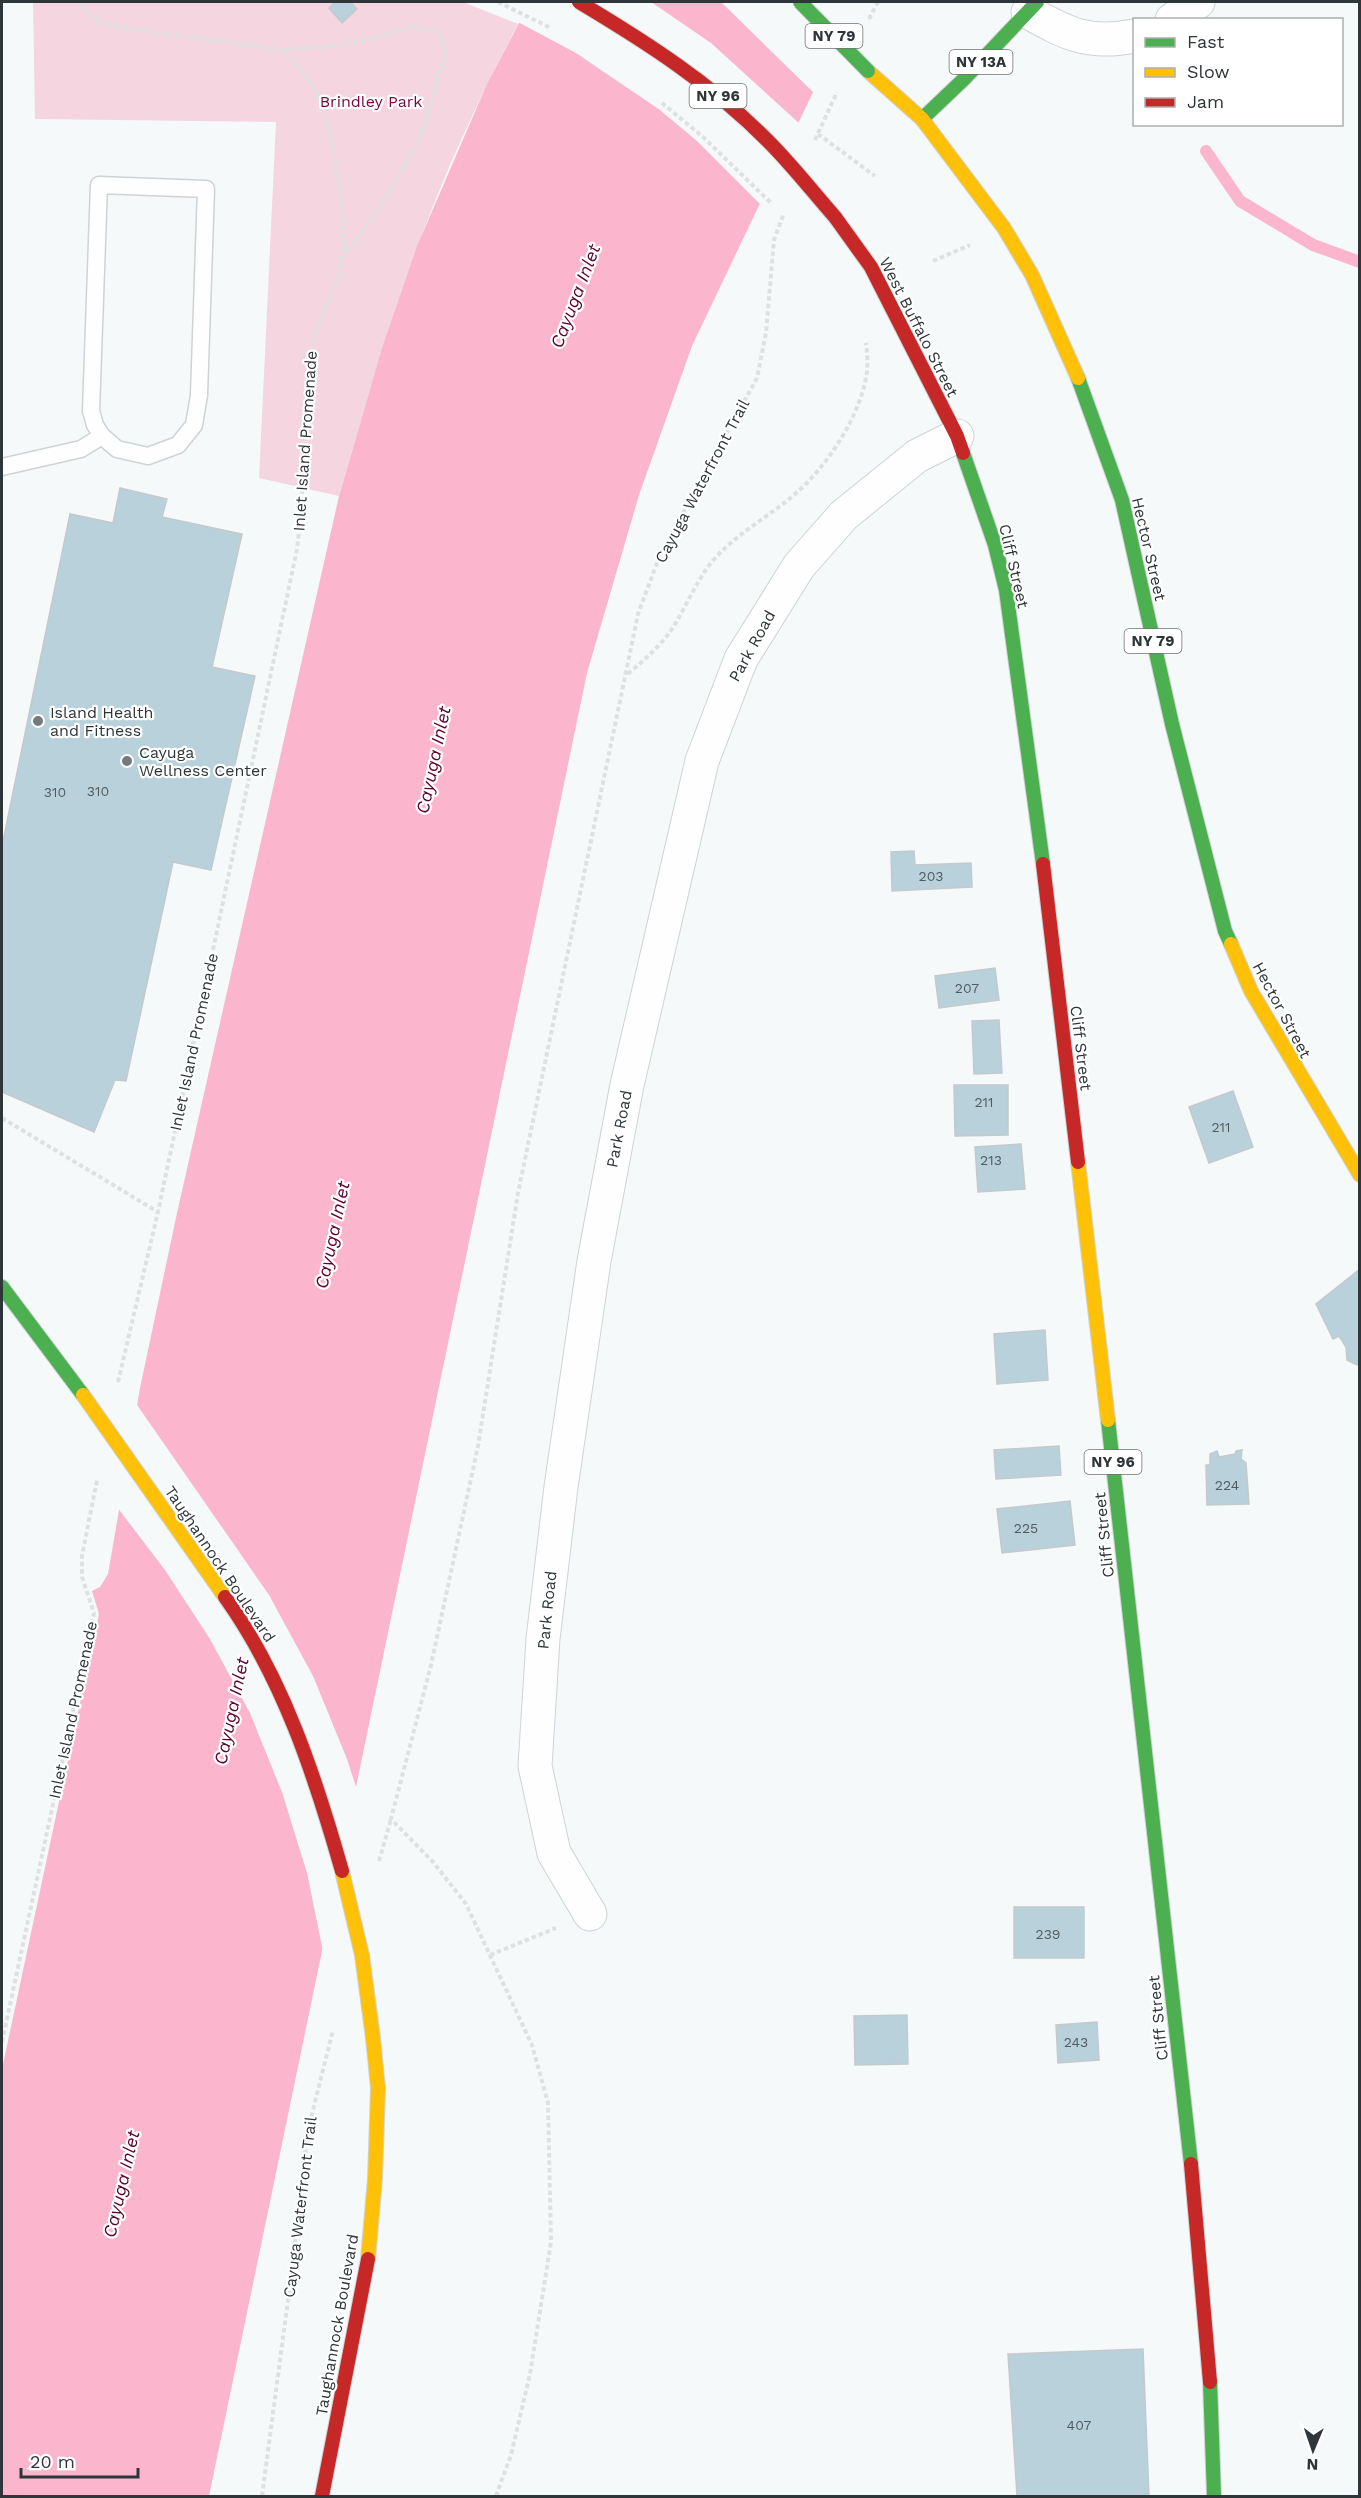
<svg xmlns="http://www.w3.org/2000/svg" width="1361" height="2498" font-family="'Work Sans',sans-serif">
  <rect width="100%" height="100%" fill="#f5f9fa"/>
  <path fill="#f5d6e0" d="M33 2H463L518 24C480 96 445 171 417 248 387 329 363 413 339 496L259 478 276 122 35 119Z"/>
  <path fill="#fbb6cd" d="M530 2H856L692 346 639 495 587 673 209 2496H2V2069L99 1614 92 1591 100 1587 108 1574 140 1388 177 1213 339 496 382 348 417 246 487 84Z"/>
  <path fill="#f5f9fa" d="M527 2H651L711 43 801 125 762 206 697 141 660 110 576 53 516 21Z
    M721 2H859L815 94Z
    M135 1402 269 1595 313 1676 347 1759 358 1793 324 1956 307 1873 282 1792 250 1713 210 1639 165 1570 117 1507Z"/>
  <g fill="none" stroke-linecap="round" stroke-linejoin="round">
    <path stroke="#fbb6cd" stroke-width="12" d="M1206 151 1240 201 1313 245 1360 262"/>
  </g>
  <path fill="#b8d1da" stroke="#c4cacc" stroke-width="1.5" d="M335 2H350L357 9 342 23 329 8Z
    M120 488 167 499 162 517 242 534 212 667 255 676 211 870 173 862 126 1081 115 1080 94 1132 2 1092V846L70 514 113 523Z
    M914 851 915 865 971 863 972 887 892 891 891 852Z
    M995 968 999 1000 939 1008 935 976Z
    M999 1020 1002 1073 974 1074 972 1021Z
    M954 1085H1008V1135L955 1136Z
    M1233 1091 1253 1147 1209 1163 1189 1107Z
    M1021 1144 1025 1189 978 1192 975 1147Z
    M1360 1269V1363L1357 1365 1347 1360 1346 1347 1339 1336 1333 1339 1316 1304Z
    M1045 1330 1048 1380 997 1384 994 1334Z
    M1059 1446 1061 1475 996 1479 994 1450Z
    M1242 1450 1241 1459 1246 1463 1249 1504 1207 1505 1206 1465H1210V1454L1217 1451 1219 1457 1235 1454 1236 1451Z
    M1070 1501 1075 1545 1002 1553 997 1509Z
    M1014 1907H1084V1958H1014Z
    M907 2015 908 2064 855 2065 854 2016Z
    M1097 2022 1099 2060 1058 2063 1056 2025Z
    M1143 2349 1149 2496H1017L1008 2354Z"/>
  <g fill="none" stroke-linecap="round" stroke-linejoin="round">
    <g stroke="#ced3d5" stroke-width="19">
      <path id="lane" d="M99 185 206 189 199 395 194 425 178 445 148 456 117 449 102 436 95 425 91 411Z
        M2 467 81 449 102 436"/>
    </g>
    <g stroke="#ced3d5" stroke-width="35">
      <path id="street" d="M1028 12C1067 34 1089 45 1134 36
        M1172 20 1198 2
        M590 1914 554 1853 535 1766 543 1639 561 1487 594 1261 627 1085 702 761 741 659 799 566 844 515 917 456 957 436"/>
    </g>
    <g stroke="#ced3d5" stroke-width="16">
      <path id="fast" d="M922 119 964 79 1037 2
        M1078 378 1122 500 1172 724 1225 931 1231 944
        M963 453 995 545 1006 590 1043 864
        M2 1287 83 1395
        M1108 1420 1191 2164
        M1210 2382 1214 2496"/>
    </g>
    <g stroke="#ced3d5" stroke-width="16">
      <path id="slow" d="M868 71 922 119 1004 228 1032 275 1078 378
        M1231 944 1251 991 1360 1175
        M1078 1162 1108 1420
        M368 2259 375 2179 378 2088 373 2038"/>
    </g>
    <g stroke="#ced3d5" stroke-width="16">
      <path id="jam" d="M835 217 871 267 957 436 963 453
        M1043 864 1078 1162
        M1191 2164 1210 2382
        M322 2496 368 2259"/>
    </g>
    <path stroke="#dfe0e1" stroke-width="4" stroke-dasharray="4.5 3" stroke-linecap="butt" d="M80 2C89 17 100 22 117 27L283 50 325 47 368 40 415 26 438 32 446 48 431 104 420 138 388 194 356 241 346 251
      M869 19 878 2
      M818 134 875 176
      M815 140 837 92
      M933 261 970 245
      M628 674C643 661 658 648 670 632 686 608 696 580 715 558 738 533 768 517 794 495 827 467 862 414 867 371 868 362 867 352 866 343
      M2 1118 158 1212
      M118 1382 158 1212 297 549C305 487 303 424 309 362 312 329 330 303 340 272 351 240 333 129 318 97 310 79 297 65 283 50
      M379 1861 391 1819
      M490 1955 556 1928
      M2 2042 94 1613 82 1577V1556L97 1480
      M262 2496 290 2285 308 2130 333 2030
      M496 2496 511 2455 530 2374 551 2242 548 2103 532 2045 466 1904 433 1862 391 1819 431 1665 478 1446 518 1193 638 614 660 555 757 378 766 333 774 240 784 213"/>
    <use href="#lane" stroke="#fefefe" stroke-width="16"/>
    <use href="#street" stroke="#fefefe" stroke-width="33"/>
    <use href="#fast" stroke="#4caf50" stroke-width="14"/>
    <use href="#slow" stroke="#ffc107" stroke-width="14"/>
    <use href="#jam" stroke="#c62828" stroke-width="14"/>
    <g stroke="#ced3d5" stroke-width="16" stroke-linecap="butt">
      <path id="fast-bridge" d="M800 2 868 71"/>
    </g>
    <g stroke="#ced3d5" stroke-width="16" stroke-linecap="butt">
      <path id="slow-bridge" d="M83 1395 225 1597
        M342 1871 362 1955 373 2038"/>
    </g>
    <g stroke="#ced3d5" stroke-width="16" stroke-linecap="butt">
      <path id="jam-bridge" d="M579 2C646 42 713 85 768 141 792 165 813 192 835 217
        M225 1597C283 1678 315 1776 342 1871"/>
    </g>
    <path stroke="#dfe0e1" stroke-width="4" stroke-dasharray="4.5 3" stroke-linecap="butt" d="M498 2 551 28
      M662 103 703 137 771 203"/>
    <use href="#fast-bridge" stroke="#4caf50" stroke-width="14"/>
    <use href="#slow-bridge" stroke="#ffc107" stroke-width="14"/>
    <use href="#jam-bridge" stroke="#c62828" stroke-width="14"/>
  </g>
  <g fill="#747a7d" stroke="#fff" stroke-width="2">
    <circle cx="38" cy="721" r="6"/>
    <circle cx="127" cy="761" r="6"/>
  </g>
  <g text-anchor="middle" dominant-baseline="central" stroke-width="4.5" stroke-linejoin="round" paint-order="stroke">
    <g font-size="14" fill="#515d61">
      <text x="98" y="791">310</text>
      <text x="55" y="792">310</text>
      <text x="931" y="876">203</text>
      <text x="967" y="988">207</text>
      <text x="984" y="1102">211</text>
      <text x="1221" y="1127">211</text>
      <text x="991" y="1160">213</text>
      <text x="1227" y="1485">224</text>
      <text x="1026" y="1528">225</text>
      <text x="1048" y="1934">239</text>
      <text x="1076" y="2042">243</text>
      <text x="1079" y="2425">407</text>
    </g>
    <g fill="#fff" stroke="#6d7274" stroke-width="1.5">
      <rect x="805.5" y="24" width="57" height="24" rx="4.5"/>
      <rect x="949.5" y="50" width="63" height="24" rx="4.5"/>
      <rect x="689.5" y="84" width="57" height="24" rx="4.5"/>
      <rect x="1124.5" y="629" width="57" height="24" rx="4.5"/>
      <rect x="1084.5" y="1450" width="57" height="24" rx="4.5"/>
    </g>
    <g font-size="15" font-weight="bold" fill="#2f3639">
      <text x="834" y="36">NY 79</text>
      <text x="981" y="62">NY 13A</text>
      <text x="718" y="96">NY 96</text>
      <text x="1153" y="641">NY 79</text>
      <text x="1113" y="1462">NY 96</text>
    </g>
    <g font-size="16" fill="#7d0540" stroke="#fff">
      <text x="371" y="101">Brindley Park</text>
    </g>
    <g font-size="16" fill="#2f3639" stroke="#fff">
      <text transform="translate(919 327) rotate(63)">West Buffalo Street</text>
      <text transform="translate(305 441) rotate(-86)">Inlet Island Promenade</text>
      <text transform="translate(702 481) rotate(-62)">Cayuga Waterfront Trail</text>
      <text transform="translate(1149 549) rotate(77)">Hector Street</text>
      <text transform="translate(1014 566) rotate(77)">Cliff Street</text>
      <text transform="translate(752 646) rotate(-61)">Park Road</text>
      <text transform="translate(1282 1010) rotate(62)">Hector Street</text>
      <text transform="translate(194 1042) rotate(-78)">Inlet Island Promenade</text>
      <text transform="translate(1081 1048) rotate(83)">Cliff Street</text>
      <text transform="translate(619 1129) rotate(-79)">Park Road</text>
      <text transform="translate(1104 1535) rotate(-96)">Cliff Street</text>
      <text transform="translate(220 1564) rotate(56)">Taughannock Boulevard</text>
      <text transform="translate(547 1610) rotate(-84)">Park Road</text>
      <text transform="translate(73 1710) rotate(-78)">Inlet Island Promenade</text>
      <text transform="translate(1158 2018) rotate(-96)">Cliff Street</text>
      <text transform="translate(300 2207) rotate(-83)">Cayuga Waterfront Trail</text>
      <text transform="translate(337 2325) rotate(-80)">Taughannock Boulevard</text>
    </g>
    <g font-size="16" fill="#2f3639" stroke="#fff" text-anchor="start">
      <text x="50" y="712">Island Health<tspan x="50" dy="18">and Fitness</tspan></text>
      <text x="139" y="752">Cayuga<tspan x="139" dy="18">Wellness Center</tspan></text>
    </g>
    <g font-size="18" font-style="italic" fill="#5b022d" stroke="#fff">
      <text transform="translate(575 296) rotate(-69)">Cayuga Inlet</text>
      <text transform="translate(433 760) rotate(-78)">Cayuga Inlet</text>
      <text transform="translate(332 1235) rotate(-78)">Cayuga Inlet</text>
      <text transform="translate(231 1711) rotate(-78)">Cayuga Inlet</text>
      <text transform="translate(121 2184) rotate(-77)">Cayuga Inlet</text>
    </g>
  </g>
  <rect width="1361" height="2498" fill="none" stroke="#2f3639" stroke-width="6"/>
  <rect x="1133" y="18" width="210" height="108" fill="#ffffff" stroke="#acafb0" stroke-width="1.5"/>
  <rect x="1145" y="38" width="30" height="9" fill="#4caf50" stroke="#acafb0" stroke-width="1.5"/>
  <text x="1187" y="48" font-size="18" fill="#2f3639">Fast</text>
  <rect x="1145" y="68" width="30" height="9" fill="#ffc107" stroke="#acafb0" stroke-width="1.5"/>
  <text x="1187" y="78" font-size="18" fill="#2f3639">Slow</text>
  <rect x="1145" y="98" width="30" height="9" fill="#c62828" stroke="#acafb0" stroke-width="1.5"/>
  <text x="1187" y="108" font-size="18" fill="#2f3639">Jam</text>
  <g transform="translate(1313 2450) rotate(182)" stroke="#ffffff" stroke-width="4.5" paint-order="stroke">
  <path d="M0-4.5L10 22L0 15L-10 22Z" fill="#2f3639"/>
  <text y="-9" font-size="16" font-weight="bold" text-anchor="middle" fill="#2f3639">N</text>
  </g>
  <path d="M21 2468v9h117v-9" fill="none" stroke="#2f3639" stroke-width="3"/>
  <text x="30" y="2468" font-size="18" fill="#2f3639" stroke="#ffffff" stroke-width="4.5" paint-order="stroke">20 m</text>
</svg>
